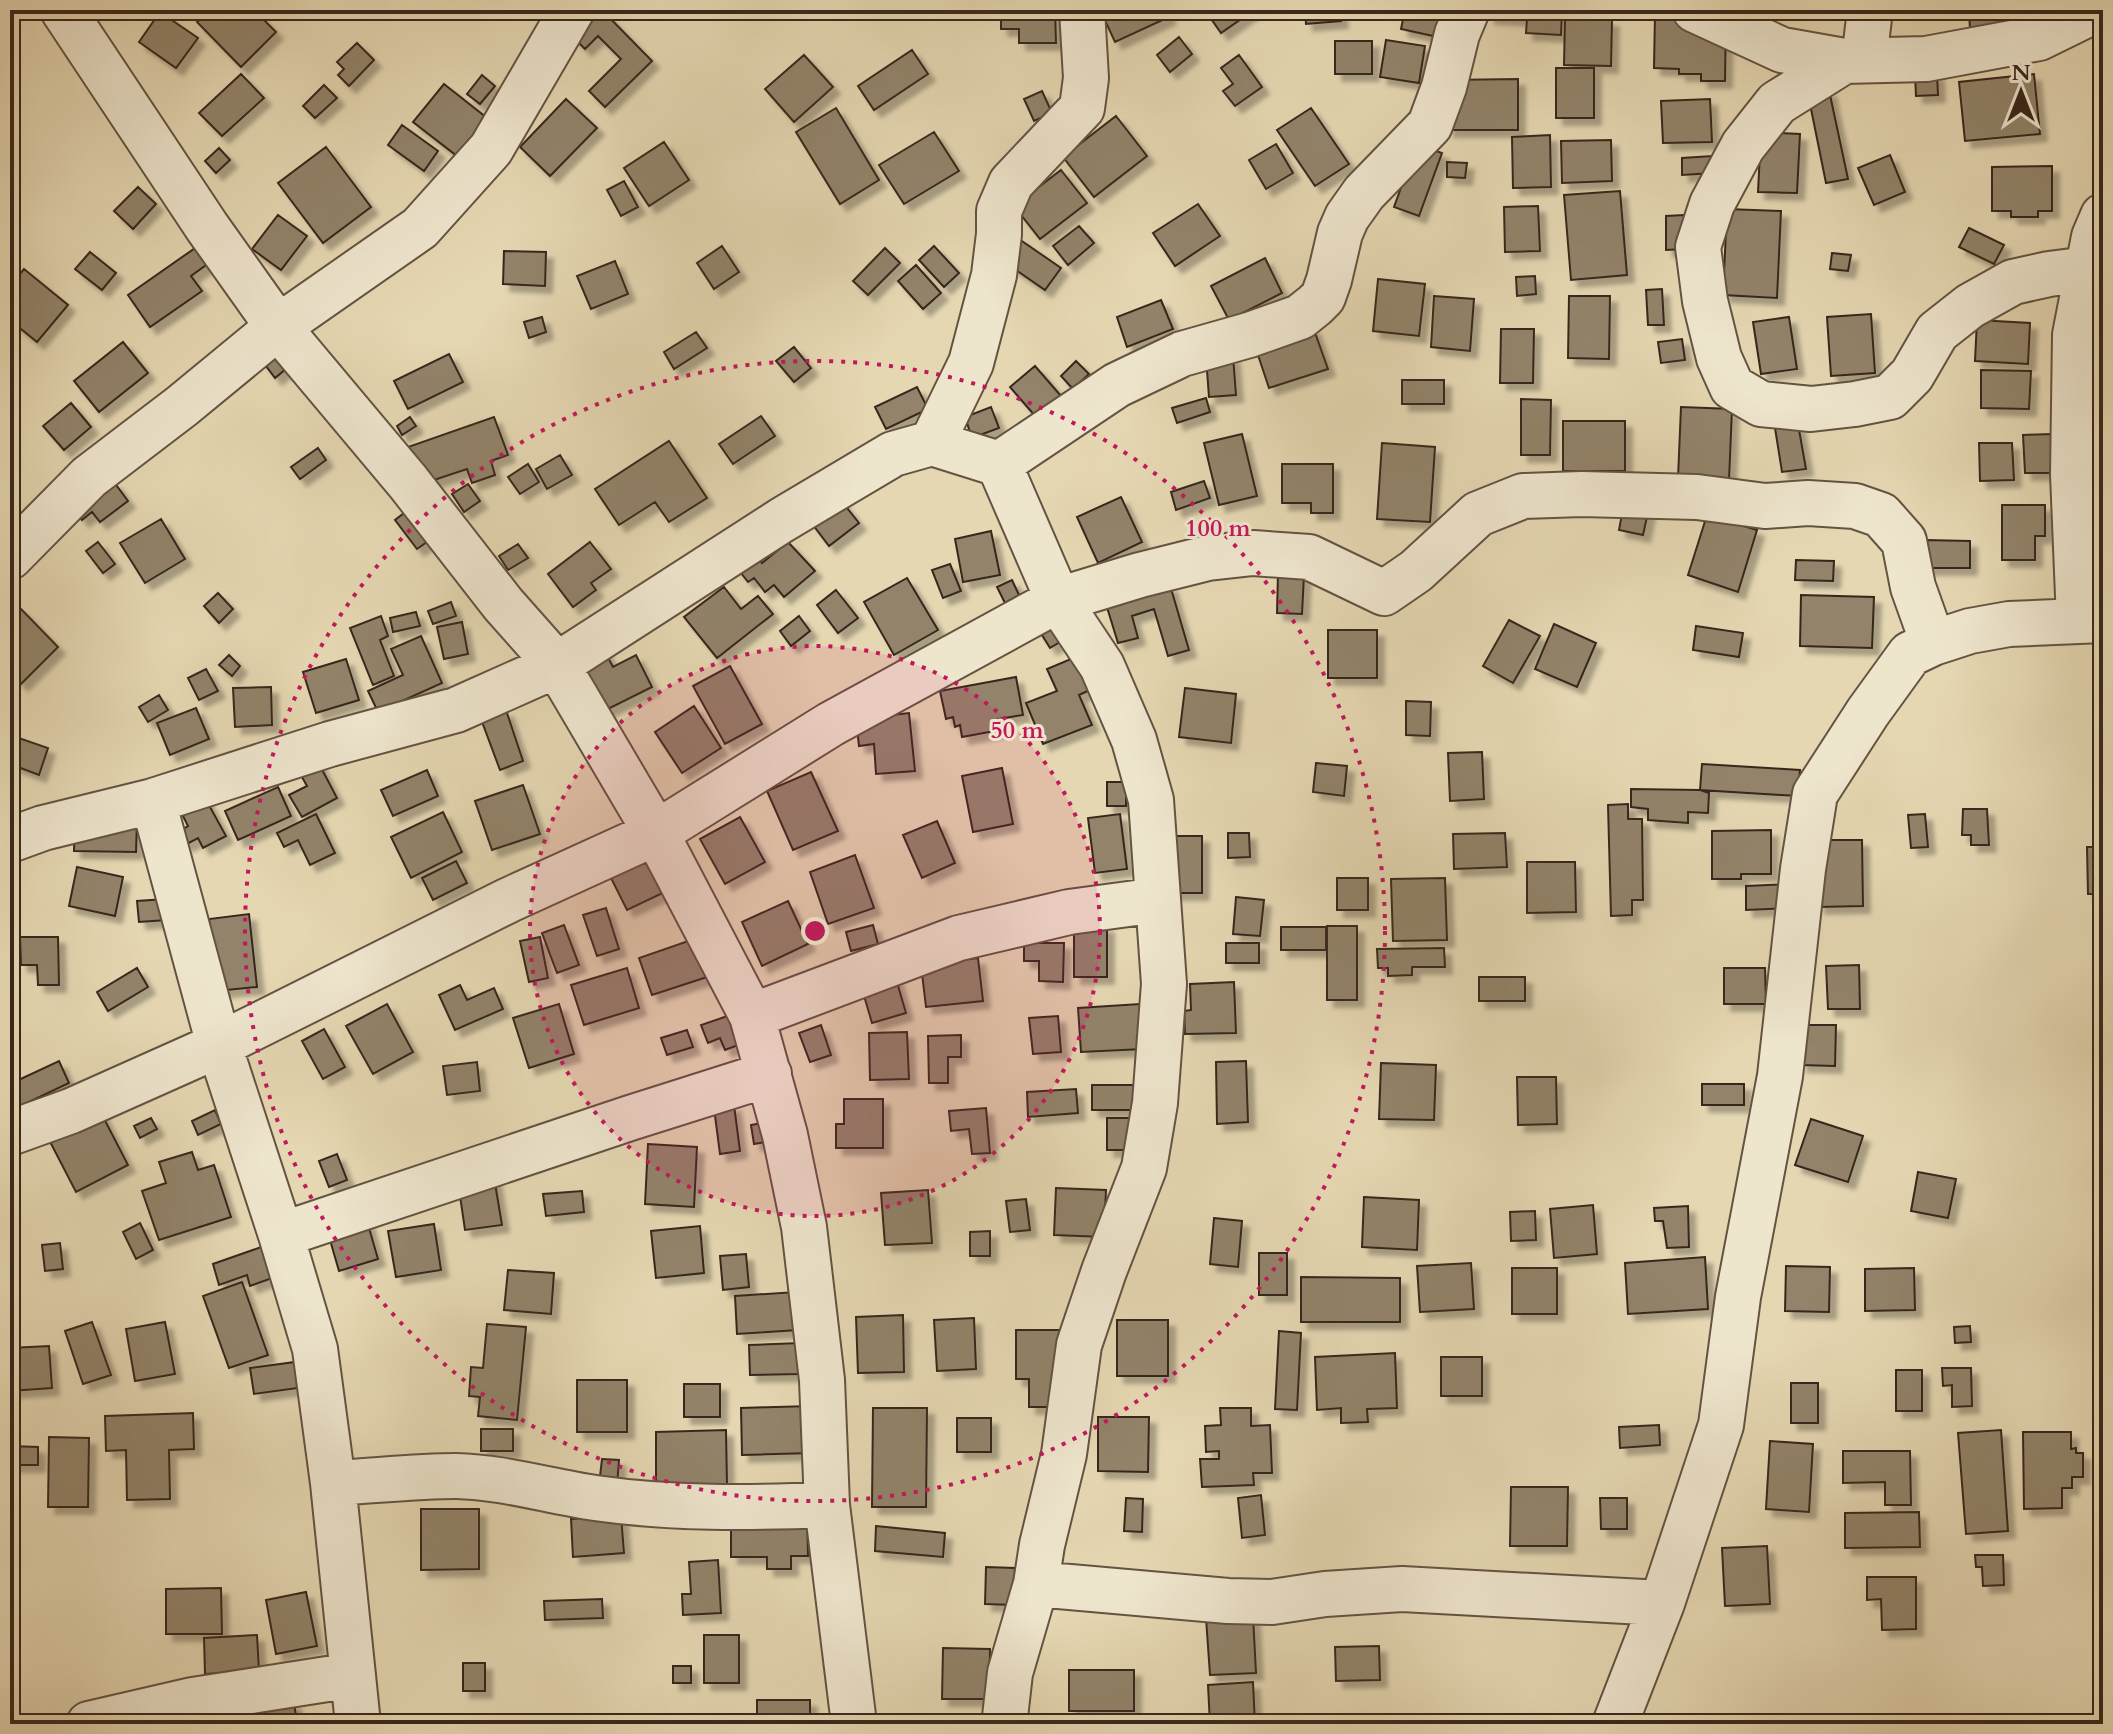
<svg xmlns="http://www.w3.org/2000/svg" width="2113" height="1734" font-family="Cardo,serif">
  <defs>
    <filter id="shadow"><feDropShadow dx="7" dy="7" stdDeviation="2" flood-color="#0004"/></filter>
  </defs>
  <rect width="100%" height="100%" fill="#e5d7b2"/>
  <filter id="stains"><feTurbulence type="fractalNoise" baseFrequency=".0025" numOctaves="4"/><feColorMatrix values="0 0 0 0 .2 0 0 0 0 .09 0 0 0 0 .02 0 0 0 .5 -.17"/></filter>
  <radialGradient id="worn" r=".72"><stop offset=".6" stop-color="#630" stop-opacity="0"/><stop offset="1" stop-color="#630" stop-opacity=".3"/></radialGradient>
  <path fill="#92836a" stroke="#39271c" stroke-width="2" filter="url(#shadow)" d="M210 10H254L276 32 241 67 197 22Z
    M598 10H602L652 61 605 107 589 91 621 59 598 36 585 49 571 35Z
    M1001 10H1055L1056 43H1019V29H1001Z
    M1116 10H1165L1169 17 1115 42 1103 16Z
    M1205 10H1254L1221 33Z
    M1305 10H1340L1341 21 1306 24Z
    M1405 10 1451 21 1447 39 1401 29Z
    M1488 10H1562L1561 35 1526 33 1527 19 1488 17Z
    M1969 10H2000L2001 28 1970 30Z
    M160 12 198 38 176 68 139 42Z
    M1655 14 1726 15 1725 81H1701V74H1679V69L1654 68Z
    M1565 19 1612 20 1611 66 1564 65Z
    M1179 37 1192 54 1170 72 1157 55Z
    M1386 40 1425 46 1419 83 1380 77Z
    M1335 41H1372V74H1335Z
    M357 43 374 60 349 86 338 75 344 69 337 62Z
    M912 50 928 74 874 110 858 86Z
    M804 55 833 87 794 122 765 89Z
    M1239 55 1262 87 1235 106 1223 91 1233 84 1221 68Z
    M1556 68H1594V118H1556Z
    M1937 73 1938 95 1916 96 1915 74Z
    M241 74 264 98 222 136 199 113Z
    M2034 74 2040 134 1965 141 1959 82Z
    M482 75 495 86 480 104 467 94Z
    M1518 79V130H1447V80Z
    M444 84 487 118 457 156 413 122Z
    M324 85 337 98 315 118 303 106Z
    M1829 90 1848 179 1826 183 1808 94Z
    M1042 91 1052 113 1034 121 1024 99Z
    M566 99 597 128 550 176 520 147Z
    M1710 99 1712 142 1663 143 1661 101Z
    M836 108 879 180 840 204 796 132Z
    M1311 108 1349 164 1315 186 1277 130Z
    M1116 116 1147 156 1094 197 1063 157Z
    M402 125 438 151 424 171 388 145Z
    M934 132 959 171 904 204 879 165Z
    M1761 132 1800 134 1797 193 1758 192Z
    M1550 135 1551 187 1513 188 1512 137Z
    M1611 140 1612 181 1562 183 1561 141Z
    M664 142 689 180 649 206 624 168Z
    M1276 144 1293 173 1266 189 1249 160Z
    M1417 144 1442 153 1419 216 1394 207Z
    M326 147 371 207 323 243 278 183Z
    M219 148 230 160 216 173 205 161Z
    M1890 155 1905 192 1874 205 1858 168Z
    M1712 156 1713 173 1682 175V158Z
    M1447 162 1467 163 1465 178 1447 177Z
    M2052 166V211H2038V217H2011V211H1992V167Z
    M1061 170 1087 203 1040 239 1014 206Z
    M624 181 638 207 621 216 607 190Z
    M138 187 156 204 133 229 114 211Z
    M1620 191 1627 275 1571 280 1564 195Z
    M1198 204 1220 236 1175 266 1153 233Z
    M1538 206 1540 251 1505 252 1504 207Z
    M1727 209 1781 211 1777 298 1723 295Z
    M278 215 307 236 281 270 252 249Z
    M1684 215V249L1666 250V216Z
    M1079 226 1094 243 1068 265 1053 246Z
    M1969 228 2004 245 1994 264 1959 247Z
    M1019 239 1061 268 1045 290 1003 261Z
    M198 246 209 263 191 276 202 291 150 327 128 295Z
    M722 246 739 272 714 289 697 263Z
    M934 246 959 273 944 287 919 260Z
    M885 248 900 263 868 295 853 281Z
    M504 251 546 252 545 286 503 284Z
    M90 252 116 273 102 290 75 269Z
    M1832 253 1851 255 1848 271 1830 269Z
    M1265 258 1282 293 1229 320 1211 286Z
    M615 261 628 294 591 309 577 276Z
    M916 265 941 293 923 309 898 281Z
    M24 269 68 305 37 342 10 320V286Z
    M1535 276 1536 294 1517 296 1516 277Z
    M1378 279 1425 284 1419 336 1373 331Z
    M1662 289 1664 325H1648L1646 290Z
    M1434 296 1474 299 1470 351 1431 347Z
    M1569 296H1610L1609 359 1568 358Z
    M1161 300 1173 329 1127 347 1117 317Z
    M1871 314 1875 373 1831 376 1827 317Z
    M542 317 546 332 529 338 524 322Z
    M1789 317 1797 369 1761 374 1753 322Z
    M1977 320 2030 323 2028 364 1975 361Z
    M1313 327 1328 369 1269 388 1255 346Z
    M1501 329H1534L1533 383H1500Z
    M696 332 707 348 674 369 664 352Z
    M1682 339 1685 360 1661 363 1658 342Z
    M274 341 292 364 275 378 257 354Z
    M123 342 148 373 99 412 74 381Z
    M794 347 811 368 794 382 776 361Z
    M449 354 463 382 408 409 394 381Z
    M1233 356 1236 395 1209 397 1206 357Z
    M1076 361 1089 374 1073 389 1061 376Z
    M1035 366 1061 396 1036 417 1010 387Z
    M1981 370 2031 371 2029 409 1981 408Z
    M1402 380H1444V404H1402Z
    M917 387 928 409 886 429 875 407Z
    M1206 398 1210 412 1177 423 1172 408Z
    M1521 399 1551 400 1550 455H1521Z
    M71 403 91 427 64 450 43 426Z
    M991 407 999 428 972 438 965 417Z
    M1681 407 1732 409 1729 480 1678 478Z
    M761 416 775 436 733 464 719 444Z
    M410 417 416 426 402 435 397 426Z
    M494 417 508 455 491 461 495 475 472 483 467 469 422 484 408 447Z
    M1563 421H1625V471H1563Z
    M1798 424 1806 469 1782 472 1775 428Z
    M1242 434 1257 496 1219 505 1204 443Z
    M2051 434V473H2025L2023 435Z
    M669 441 707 498 669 522 655 502 619 525 595 489Z
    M1382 443 1435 447 1430 522 1377 519Z
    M1979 443H2012L2014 480 1980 481Z
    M318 448 326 460 300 479 291 467Z
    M560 455 572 475 547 489 536 469Z
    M528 464 539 482 520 494 508 477Z
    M1282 464H1333V513H1311V503H1282Z
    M1204 481 1210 498 1176 510 1171 492Z
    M114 482 128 501 100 522 92 512 82 520 75 510Z
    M468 484 480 501 464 512 452 494Z
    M1121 497 1142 542 1098 563 1077 517Z
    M839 498 859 523 829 546 810 521Z
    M1625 498 1650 503 1643 535 1619 530Z
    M2002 505H2045V536H2035V560H2002Z
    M412 507 434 537 417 549 395 520Z
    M1707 515 1757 530 1738 592 1688 575Z
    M161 519 185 559 145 583 120 543Z
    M991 531 1000 575 963 582 955 539Z
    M1925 540 1970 541V568H1925Z
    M98 542 115 564 103 573 86 551Z
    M590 542 611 569 591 583 596 590 573 607 548 574Z
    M788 542 815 571 784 597 774 585 765 592 754 578 748 582 734 564 753 551 762 563Z
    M518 544 528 558 508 570 499 556Z
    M1796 560 1834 561 1833 581 1795 580Z
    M950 564 961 591 943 598 932 570Z
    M1278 573 1304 575 1302 614 1277 613Z
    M907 578 938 630 894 655 864 602Z
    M1012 580 1019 595 1005 603 997 587Z
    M1170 585 1189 650 1168 656 1154 609 1132 616 1138 638 1118 643 1106 604Z
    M724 587 741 609 758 596 773 614 717 658 684 617Z
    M836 590 858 618 838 633 817 605Z
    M218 593 233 609 219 623 204 606Z
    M1801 595 1874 597 1872 648 1800 646Z
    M451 602 456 616 433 624 428 611Z
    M21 609 58 647 21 684 10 672V620Z
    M416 612 420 626 393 632 390 618Z
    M1062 612 1075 633 1050 648 1037 627Z
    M381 616 388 636 380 640 394 676 373 685 350 628Z
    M799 616 810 631 791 646 780 631Z
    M1509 620 1540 636 1513 683 1483 666Z
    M462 622 468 654 444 659 437 627Z
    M1554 624 1596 643 1577 687 1535 669Z
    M1696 626 1743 633 1739 657 1693 650Z
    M1328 630H1377V678H1328Z
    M421 636 442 683 378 712 368 691 403 675 391 649Z
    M604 650 613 667 636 655 652 687 602 712 577 664Z
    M229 655 240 666 232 676 219 665Z
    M1078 656 1092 689 1079 695 1092 725 1043 744 1026 703 1057 691 1047 669Z
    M346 659 359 700 316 713 303 672Z
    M730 666 762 724 725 744 693 686Z
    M206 669 218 691 199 700 188 678Z
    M1016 677 1023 715 998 719 1000 730 962 737 960 725 955 727 953 717 946 719 940 691Z
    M271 687 272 725 235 727 233 688Z
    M1185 688 1236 694 1231 743 1179 737Z
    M159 695 168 710 148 722 139 707Z
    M1406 701 1431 702 1430 736 1406 735Z
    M694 706 721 748 682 773 655 732Z
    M196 708 209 739 170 755 157 723Z
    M506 710 523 761 500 770 481 719Z
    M909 713 915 771 876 774 874 744 859 746 856 719Z
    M10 735 48 748 39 775 10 764Z
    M1482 752 1484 799 1450 801 1448 753Z
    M316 758 337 798 302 817 289 795 307 786 297 768Z
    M1316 763 1347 766 1344 796 1313 792Z
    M1702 764 1800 770 1798 796 1700 790Z
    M1002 768 1013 824 973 832 962 776Z
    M427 770 438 796 393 816 381 790Z
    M811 772 838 831 793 850 767 791Z
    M1107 782H1126V806H1107Z
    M523 785 540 834 492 850 475 801Z
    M199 787 226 836 203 848 198 838 185 845 178 832 188 826 175 800Z
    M278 787 291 816 238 840 225 811Z
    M1631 789 1700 790 1709 793 1708 813 1688 812V823L1648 820V809L1631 807Z
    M1628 804V819H1642L1643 900H1632V915L1611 916 1608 805Z
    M1963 809H1987L1989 845H1971V835H1962Z
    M443 812 462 852 411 878 391 837Z
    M316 814 335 853 310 865 298 840 284 847 277 833Z
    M1120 814 1127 869 1095 873 1088 818Z
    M1925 814 1928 847 1911 848 1908 815Z
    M740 817 765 862 725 884 700 839Z
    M75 818 137 820 136 852 74 851Z
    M937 821 955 863 922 878 903 835Z
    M1771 830V874H1741V879H1712V831Z
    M1228 833H1249L1250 857 1228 858Z
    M1505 833 1507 867 1454 869 1453 834Z
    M1165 836H1202V893H1166Z
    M1817 840H1862L1863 906 1818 907Z
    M2087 847H2103V894H2088Z
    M650 852 669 890 627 910 608 872Z
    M855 855 874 908 828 924 810 872Z
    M456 861 467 883 433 900 422 878Z
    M1527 862H1575L1576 912 1527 913Z
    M77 867 123 877 115 916 69 906Z
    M1337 878H1368V910H1337Z
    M1445 878 1447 940 1393 941 1391 879Z
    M1795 884V908L1746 910V886Z
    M1236 897 1264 900 1260 936 1233 934Z
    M165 899 167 920 139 922 137 901Z
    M788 901 808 944 762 966 742 922Z
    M606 908 619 949 597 956 583 915Z
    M249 914 257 987 217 991 209 919Z
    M564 925 579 965 557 973 542 933Z
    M873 925 878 944 851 951 846 932Z
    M1074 926H1107V977H1074Z
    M1327 926H1357V1000H1327Z
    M1281 927H1326V950H1281Z
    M20 937H58L59 985H38L37 965H21Z
    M540 937 548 978 529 982 520 941Z
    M694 939 707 977 652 995 639 958Z
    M1024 943H1064L1063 982 1039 981V961H1024Z
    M1226 943H1259V963H1226Z
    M1444 948 1445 967H1412V975L1388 976V968H1378L1377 949Z
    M978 958 983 1001 926 1007 921 965Z
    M1859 965 1860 1009H1828L1826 966Z
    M137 968 148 987 108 1011 97 992Z
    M627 968 639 1008 584 1025 571 985Z
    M1724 968H1765L1766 1004H1724Z
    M894 972 906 1013 872 1023 860 982Z
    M1479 977H1525V1001H1479Z
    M1234 982 1236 1033 1185 1034 1184 1011 1191 1010 1190 984Z
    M460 985 467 1000 494 988 503 1009 455 1030 439 995Z
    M387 1004 413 1052 373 1074 346 1026Z
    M559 1004 574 1054 529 1068 513 1018Z
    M1140 1004 1143 1049 1081 1052 1078 1008Z
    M742 1011 752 1040 725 1050 720 1038 708 1043 701 1025Z
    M1058 1016 1061 1052 1033 1054 1029 1018Z
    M821 1025 831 1055 810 1062 799 1033Z
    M1800 1025H1836L1835 1066 1800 1065Z
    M324 1029 345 1067 323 1079 302 1041Z
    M687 1030 693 1047 667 1055 661 1038Z
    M907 1032 909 1079 870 1080 869 1033Z
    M961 1035V1057H948V1083H929L928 1036Z
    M59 1061 69 1083 10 1111V1084Z
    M1246 1061 1248 1122 1217 1124 1216 1062Z
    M477 1062 480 1091 447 1095 443 1066Z
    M1381 1063 1436 1065 1434 1120 1379 1119Z
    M1517 1077H1556L1557 1124 1518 1125Z
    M1702 1084H1744V1105H1702Z
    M1092 1085H1134V1110H1092Z
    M1076 1089 1078 1113 1028 1117 1027 1092Z
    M844 1099H883V1148H836V1124H844Z
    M734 1105 740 1151 720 1154 714 1108Z
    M98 1107 128 1165 76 1192 46 1134Z
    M986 1108 990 1153 972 1154 969 1129 951 1131 949 1111Z
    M215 1110 221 1124 198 1135 192 1121Z
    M151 1118 157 1129 140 1138 134 1126Z
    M1107 1118H1132V1150H1107Z
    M1811 1119 1863 1136 1848 1182 1795 1165Z
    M773 1121 776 1140 754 1144 751 1125Z
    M648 1144 697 1147 694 1207 645 1204Z
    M192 1152 198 1170 214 1165 231 1217 159 1240 142 1191 166 1183 159 1162Z
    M337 1154 347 1180 329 1187 319 1161Z
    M1918 1172 1956 1179 1948 1218 1911 1211Z
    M2103 1175V1223L2094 1221Z
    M494 1177 502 1225 465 1230 458 1182Z
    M1056 1188 1106 1190 1104 1237 1054 1235Z
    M928 1190 932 1243 885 1245 881 1193Z
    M582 1191 584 1212 546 1216 543 1194Z
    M1364 1197 1419 1200 1417 1250 1362 1247Z
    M1026 1199 1030 1230 1010 1232 1006 1201Z
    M1593 1205 1597 1254 1554 1258 1550 1209Z
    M1688 1206 1689 1247 1667 1248 1663 1221H1655L1654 1208Z
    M1535 1211 1536 1240 1511 1241 1510 1212Z
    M1214 1218 1242 1221 1238 1267 1210 1264Z
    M367 1221 378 1259 339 1271 328 1233Z
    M140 1223 153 1250 136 1259 123 1232Z
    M434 1224 441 1270 396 1277 388 1231Z
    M700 1226 704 1273 656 1278 651 1231Z
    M990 1231V1256H970V1232Z
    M60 1243 63 1269 45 1271 42 1245Z
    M267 1245 278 1276 250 1286 247 1275 219 1285 213 1264Z
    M1259 1253H1287V1295H1259Z
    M746 1254 749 1287 723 1290 720 1256Z
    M1705 1257 1708 1309 1628 1314 1625 1263Z
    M1471 1263 1474 1309 1420 1312 1417 1266Z
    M1786 1266 1830 1267 1829 1312 1785 1311Z
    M1512 1268H1557V1314H1512Z
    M1914 1268 1915 1310 1865 1311V1269Z
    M508 1270 554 1273 551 1314 504 1310Z
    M1301 1277 1400 1278V1322H1301Z
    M242 1282 268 1355 229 1368 203 1296Z
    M796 1292 798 1330 737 1334 735 1296Z
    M903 1315 904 1372 858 1373 856 1317Z
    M974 1318 976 1369 937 1371 934 1320Z
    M1117 1320H1168V1376H1117Z
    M92 1322 111 1375 83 1384 65 1331Z
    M165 1322 175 1374 135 1381 126 1329Z
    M487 1324 526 1327 517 1420 478 1416 480 1397 469 1396 471 1367 483 1368Z
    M1970 1326 1971 1342 1955 1343 1954 1327Z
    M1016 1330H1065V1407H1029V1379H1016Z
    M1279 1331 1301 1333 1297 1410 1275 1409Z
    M800 1343V1374L750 1375 749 1345Z
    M49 1346 52 1388 10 1391V1348Z
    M1395 1353 1397 1408 1367 1409 1368 1422 1341 1423V1408L1317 1410 1315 1357Z
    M1441 1357H1482V1396H1441Z
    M295 1362 298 1388 254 1394 250 1368Z
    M1942 1368H1971L1972 1406 1952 1407V1385L1943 1386Z
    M1896 1370H1922V1411H1896Z
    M577 1380H627V1432H577Z
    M1791 1383H1818V1423H1791Z
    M684 1384H720V1417H684Z
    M812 1406 813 1453 742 1455 741 1408Z
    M873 1408H927L926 1507H872Z
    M1220 1408H1251V1426L1270 1425 1272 1473H1253L1254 1485 1202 1487 1200 1459H1219V1451L1206 1452 1205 1426 1221 1425Z
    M193 1413 194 1449 169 1450 170 1499 127 1500 126 1450 106 1451 105 1416Z
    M1098 1417H1149L1148 1472 1098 1471Z
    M957 1418H991V1452H957Z
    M1659 1425 1660 1445 1620 1448 1619 1427Z
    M481 1429H513V1451H481Z
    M726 1430 727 1485 656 1487V1432Z
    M2001 1430 2008 1531 1966 1534 1958 1433Z
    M2023 1432H2071V1449L2076 1448V1453H2083V1477H2072V1488H2062V1508L2024 1509Z
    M49 1437 89 1438 88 1507H48Z
    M1770 1441 1813 1444 1809 1512 1766 1509Z
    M10 1446 38 1447V1465H10Z
    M1843 1451H1910L1911 1505H1885V1482L1843 1483Z
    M602 1459 619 1460 617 1486 599 1485Z
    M1511 1487H1568L1567 1546H1510Z
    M1261 1495 1265 1535 1242 1538 1238 1498Z
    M1126 1498 1143 1499 1142 1532 1124 1531Z
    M1600 1498H1627V1529H1601Z
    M421 1509H479V1569L421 1570Z
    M1919 1512 1920 1547 1845 1548V1513Z
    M807 1515 808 1556H791V1569H767V1557H731V1516Z
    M621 1516 624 1553 573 1557 571 1519Z
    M876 1526 945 1533 943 1557 875 1551Z
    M1767 1546 1770 1604 1725 1606 1722 1548Z
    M1975 1555H2003L2004 1585 1983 1586 1982 1567H1976Z
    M718 1560 721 1613 683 1615 682 1594H691L689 1562Z
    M986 1567 1015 1568 1014 1605 985 1604Z
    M1867 1577H1916V1629L1882 1630 1881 1599 1867 1600Z
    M221 1588 222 1634H166V1589Z
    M306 1592 317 1646 276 1654 266 1600Z
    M602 1599 603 1618 545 1620 544 1601Z
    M1253 1616 1256 1673 1210 1675 1206 1618Z
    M257 1635 259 1671 205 1674 204 1638Z
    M704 1635H739V1683H704Z
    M1379 1646 1380 1680 1336 1681 1335 1647Z
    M943 1648 990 1649 989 1699H942Z
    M463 1663H485V1691H463Z
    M673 1666H691V1683H673Z
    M1069 1670H1134V1711H1069Z
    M1253 1682 1255 1724H1210L1208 1685Z
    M757 1700H810V1724H757Z
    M294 1702 297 1724H246L244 1707Z
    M1512 1714 1564 1719V1724H1510Z"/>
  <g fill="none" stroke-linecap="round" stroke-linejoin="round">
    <g stroke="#645342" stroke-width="48">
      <path id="minor" d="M63 10 207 227 278 327 408 482 503 604 557 665 656 833 752 1016 785 1135 804 1227 822 1380 827 1505 854 1724
        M1695 10 1782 50 1844 61 1926 59 2039 38 2096 10
        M1864 60 1870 10
        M1844 61 1777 103 1743 146 1712 204 1698 247 1705 301 1719 358 1732 387 1761 404 1811 409 1855 404 1890 397 1912 375 1937 332 1970 306 2013 282 2049 274 2088 269
        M932 443 971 363 994 275 999 234V211L1011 183 1082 108 1086 78 1082 10
        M999 464 1117 385 1182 354 1249 335 1300 317 1315 305 1323 297 1329 280 1340 233 1347 217 1364 193 1430 125 1444 87 1457 34 1467 10
        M10 557 89 477 182 406 278 327 420 228 491 149 572 10
        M2079 620 2073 474 2075 335 2094 237 2103 216
        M153 801 219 1045 281 1235 315 1349 333 1483 358 1724
        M10 840 43 828 153 801 330 744 456 710 557 665 782 520 893 454 932 443 999 464 1058 600 1102 666 1134 740 1151 800 1164 984 1155 1103 1144 1168 1104 1271 1079 1345 1064 1454 1042 1545 1036 1584 1228 1601 1272 1602 1325 1594 1402 1589 1662 1603
        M752 1016 959 938 1069 912 1158 900
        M10 1133 71 1111 219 1045 509 900 656 833 831 724 1058 600 1140 575 1208 558 1253 553 1309 557 1384 593 1416 571 1478 514 1523 496 1582 494 1697 497 1765 506 1808 503 1855 506 1881 515 1904 541 1913 587 1933 643
        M281 1235 630 1118 769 1074
        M333 1483C374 1481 415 1476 456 1476 503 1477 548 1491 595 1498 672 1509 750 1508 827 1505
        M89 1724 193 1700 353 1675
        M1006 1724 1005 1717 1010 1673 1036 1584
        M1615 1724 1662 1603 1721 1425 1738 1297 1780 1076 1803 869 1815 794 1868 712 1910 654 1933 643 1970 631 2009 624 2103 620"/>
    </g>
    <use href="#minor" stroke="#eee5cd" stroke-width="44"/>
  </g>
  <circle cx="815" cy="931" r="285" fill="#c2185b" fill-opacity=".12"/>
  <g fill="none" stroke="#c2185b" stroke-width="4" stroke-dasharray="4 8">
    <circle cx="815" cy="931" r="285"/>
    <circle cx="815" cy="931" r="570"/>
  </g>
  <circle cx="815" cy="931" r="12" fill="#c2185b" stroke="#eee5cd" stroke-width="4"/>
  <g font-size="24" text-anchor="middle" font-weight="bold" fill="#c2185b" stroke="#eee5cd" stroke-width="6" stroke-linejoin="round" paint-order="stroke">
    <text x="1218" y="536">100 m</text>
    <text x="1017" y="738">50 m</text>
  </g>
  <rect width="2113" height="1734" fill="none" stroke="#e5d7b2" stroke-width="40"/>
  <rect x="12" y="12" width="2089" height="1710" fill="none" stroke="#39271c" stroke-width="4"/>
  <rect x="20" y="20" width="2073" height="1694" fill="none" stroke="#39271c" stroke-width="2"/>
  <g transform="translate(2021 92)" stroke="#eee5cd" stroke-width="6" paint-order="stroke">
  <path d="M0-6L14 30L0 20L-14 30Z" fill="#39271c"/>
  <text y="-12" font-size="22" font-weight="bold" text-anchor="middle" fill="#39271c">N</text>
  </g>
  <rect width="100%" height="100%" filter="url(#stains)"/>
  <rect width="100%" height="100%" fill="url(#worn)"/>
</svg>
